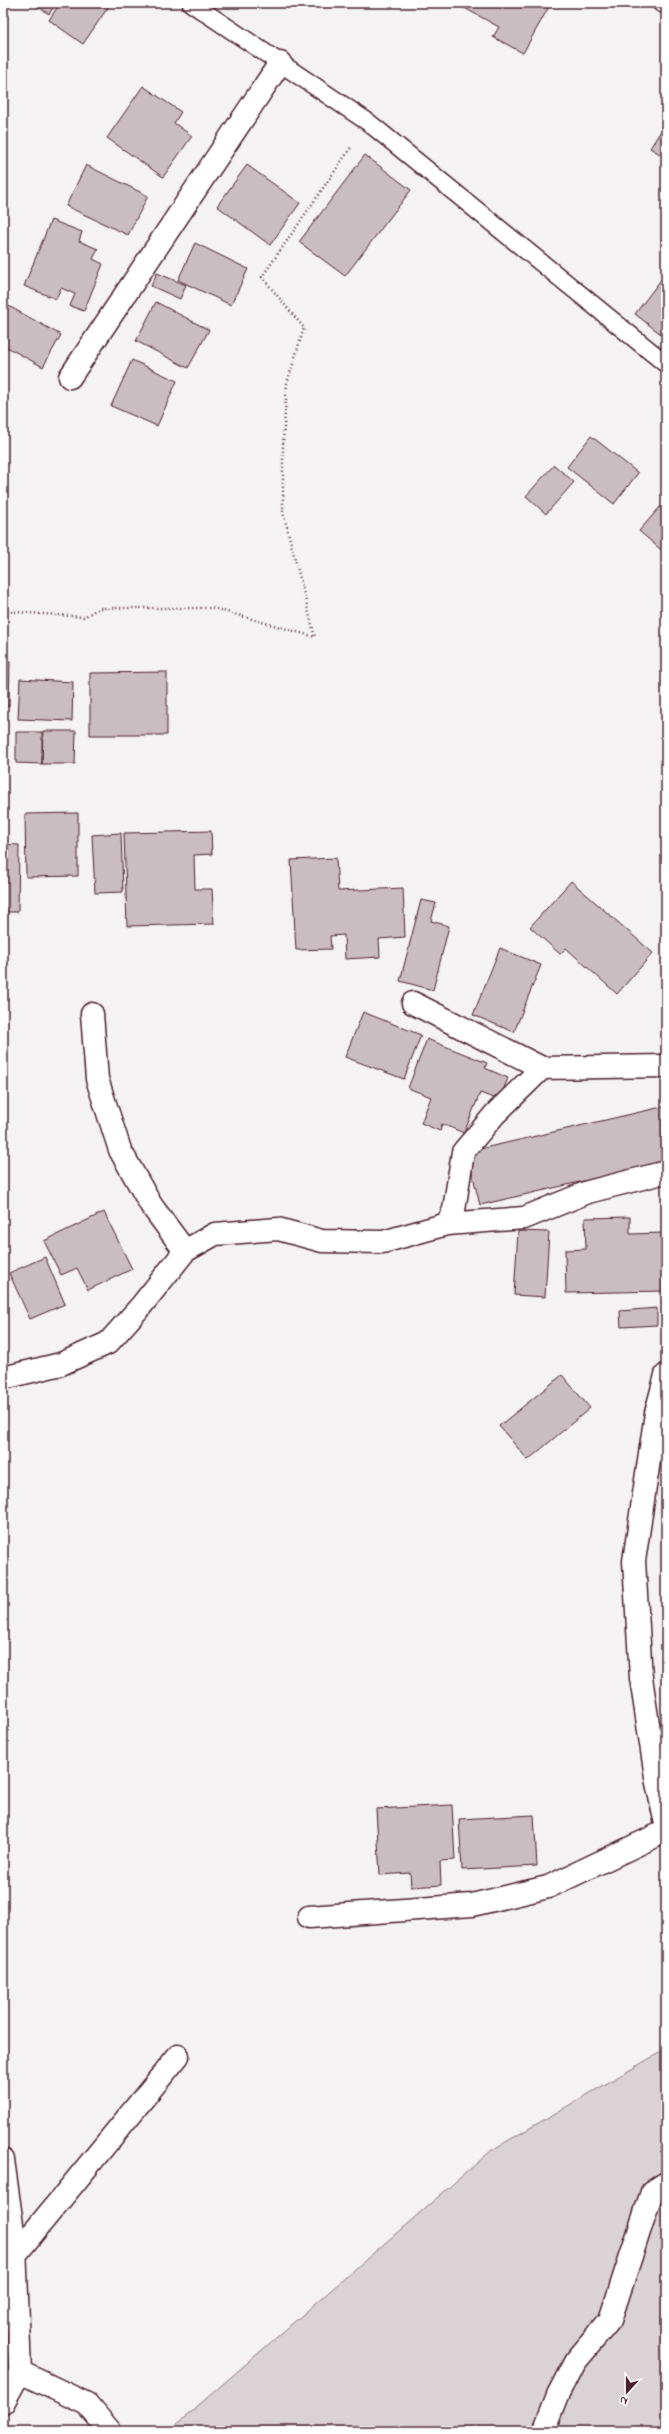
<svg xmlns="http://www.w3.org/2000/svg" width="669" height="2434" font-family="'Indie Flower',sans-serif">
  <rect width="100%" height="100%" fill="#f4f2f2"/>
  <filter id="ink" filterUnits="userSpaceOnUse"><feTurbulence type="fractalNoise" baseFrequency=".025" numOctaves="2"/><feDisplacementMap in="SourceGraphic" scale="8" xChannelSelector="R" yChannelSelector="G"/><feConvolveMatrix kernelMatrix="1 2 1 2 8 2 1 2 1" color-interpolation-filters="sRGB"/></filter>
  <g filter="url(#ink)">
    <path fill="#dbd2d5" stroke="#927880" d="M666 2049V2431H169L492 2150Z"/>
    <path fill="#cabdc1" stroke="#4a1f2b" d="M32 3H56L49 14Z
      M60 3H111L83 44 49 20Z
      M460 3H551L523 53 493 37 499 27 459 5Z
      M143 86 181 112 174 123 192 136 163 177 107 138Z
      M666 123V158L650 148Z
      M365 155 411 190 345 276 299 242Z
      M86 165 148 196 128 235 66 206Z
      M247 165 300 203 270 245 217 206Z
      M51 220 82 232 79 241 98 249 93 259 103 264 84 311 70 306 75 294 61 288 56 299 24 286Z
      M195 243 248 269 231 305 178 280Z
      M157 273 186 285 180 299 151 286Z
      M666 273V338L635 314Z
      M156 302 209 330 188 368 136 341Z
      M5 304 61 335 43 367 3 345V308Z
      M132 360 177 381 157 426 111 406Z
      M591 436 638 473 614 504 567 467Z
      M554 465 574 482 546 514 526 496Z
      M660 507 666 512V554L639 531Z
      M3 662H10L9 706H3Z
      M167 672V735H90V673Z
      M20 679 73 682 72 721 18 719Z
      M43 731H76L75 764H42Z
      M16 732H42V764L16 763Z
      M78 813V876L26 877 25 814Z
      M211 831 212 854 194 855 195 889H212L214 924 127 926 124 833Z
      M121 833 123 892 95 893 92 835Z
      M3 844 19 845 18 912H3Z
      M336 858 338 891 403 888 405 937 379 939 380 957 345 959 344 935 330 936 331 949 296 950 291 860Z
      M571 881 653 953 617 994 566 948 560 954 530 927Z
      M421 900 436 903 431 921 449 926 433 990 400 981Z
      M500 948 541 965 514 1032 473 1015Z
      M363 1012 421 1035 404 1079 345 1057Z
      M427 1039 487 1063 485 1068 508 1078 499 1100 480 1093 464 1133 442 1124 440 1131 421 1123 431 1097 408 1088Z
      M666 1106V1162L480 1205 467 1152Z
      M104 1212 132 1269 88 1290 77 1268 61 1275 44 1241Z
      M630 1217V1234L664 1233 665 1291 566 1293 565 1250 586 1249 585 1218Z
      M518 1231 549 1232 545 1297 514 1295Z
      M45 1257 65 1304 30 1319 9 1273Z
      M657 1308V1325L621 1327 620 1311Z
      M562 1375 590 1408 528 1460 499 1426Z
      M452 1805 455 1860 440 1861 441 1885 411 1887 410 1873 380 1875 376 1809Z
      M534 1815 537 1866 462 1870 459 1819Z"/>
    <g fill="none" stroke-linecap="round" stroke-linejoin="round">
      <g stroke="#4a1f2b" stroke-width="20">
        <path id="lane" d="M191 3 368 122 666 364
          M661 3 666 5"/>
      </g>
      <g stroke="#4a1f2b" stroke-width="25">
        <path id="street" d="M70 377 280 63
          M413 1003 542 1068 666 1066
          M92 1014 97 1079 120 1150 151 1205 185 1251
          M447 1224 524 1218 588 1192 666 1172
          M666 1375 656 1413 634 1561 641 1678 657 1783 666 1824
          M3 1378 61 1364 108 1343 141 1306 185 1251 215 1234 278 1229 322 1241 383 1242 447 1224 454 1210 463 1152 495 1114 542 1068
          M309 1917 472 1905 548 1887 666 1831
          M3 2160 15 2246 20 2372 3 2403
          M15 2255 178 2056
          M20 2372 87 2404 110 2431
          M544 2431 558 2395 575 2362 610 2320 652 2192 666 2183"/>
      </g>
      <path stroke="#4a1f2b" stroke-width="2.5" stroke-dasharray="1 3" stroke-linecap="butt" d="M3 611 84 617 99 608H213L315 637 283 512V442L287 383 304 328 262 277 352 146
        M660 2152 666 2118"/>
      <use href="#lane" stroke="#fff" stroke-width="17"/>
      <use href="#street" stroke="#fff" stroke-width="22"/>
    </g>
  </g>
  <rect width="669" height="2434" fill="none" stroke="#fff" stroke-width="16"/>
  <rect x="8" y="8" width="653" height="2418" fill="none" stroke="#4a1f2b" stroke-width="1.5" filter="url(#ink)"/>
  <g transform="translate(627 2392) rotate(201)" stroke="#ffffff" stroke-width="3" paint-order="stroke">
  <path d="M0-3L7 15L0 10L-7 15Z" fill="#4a1f2b"/>
  <text y="-6" font-size="11" font-weight="bold" text-anchor="middle" fill="#4a1f2b">N</text>
  </g>
</svg>
